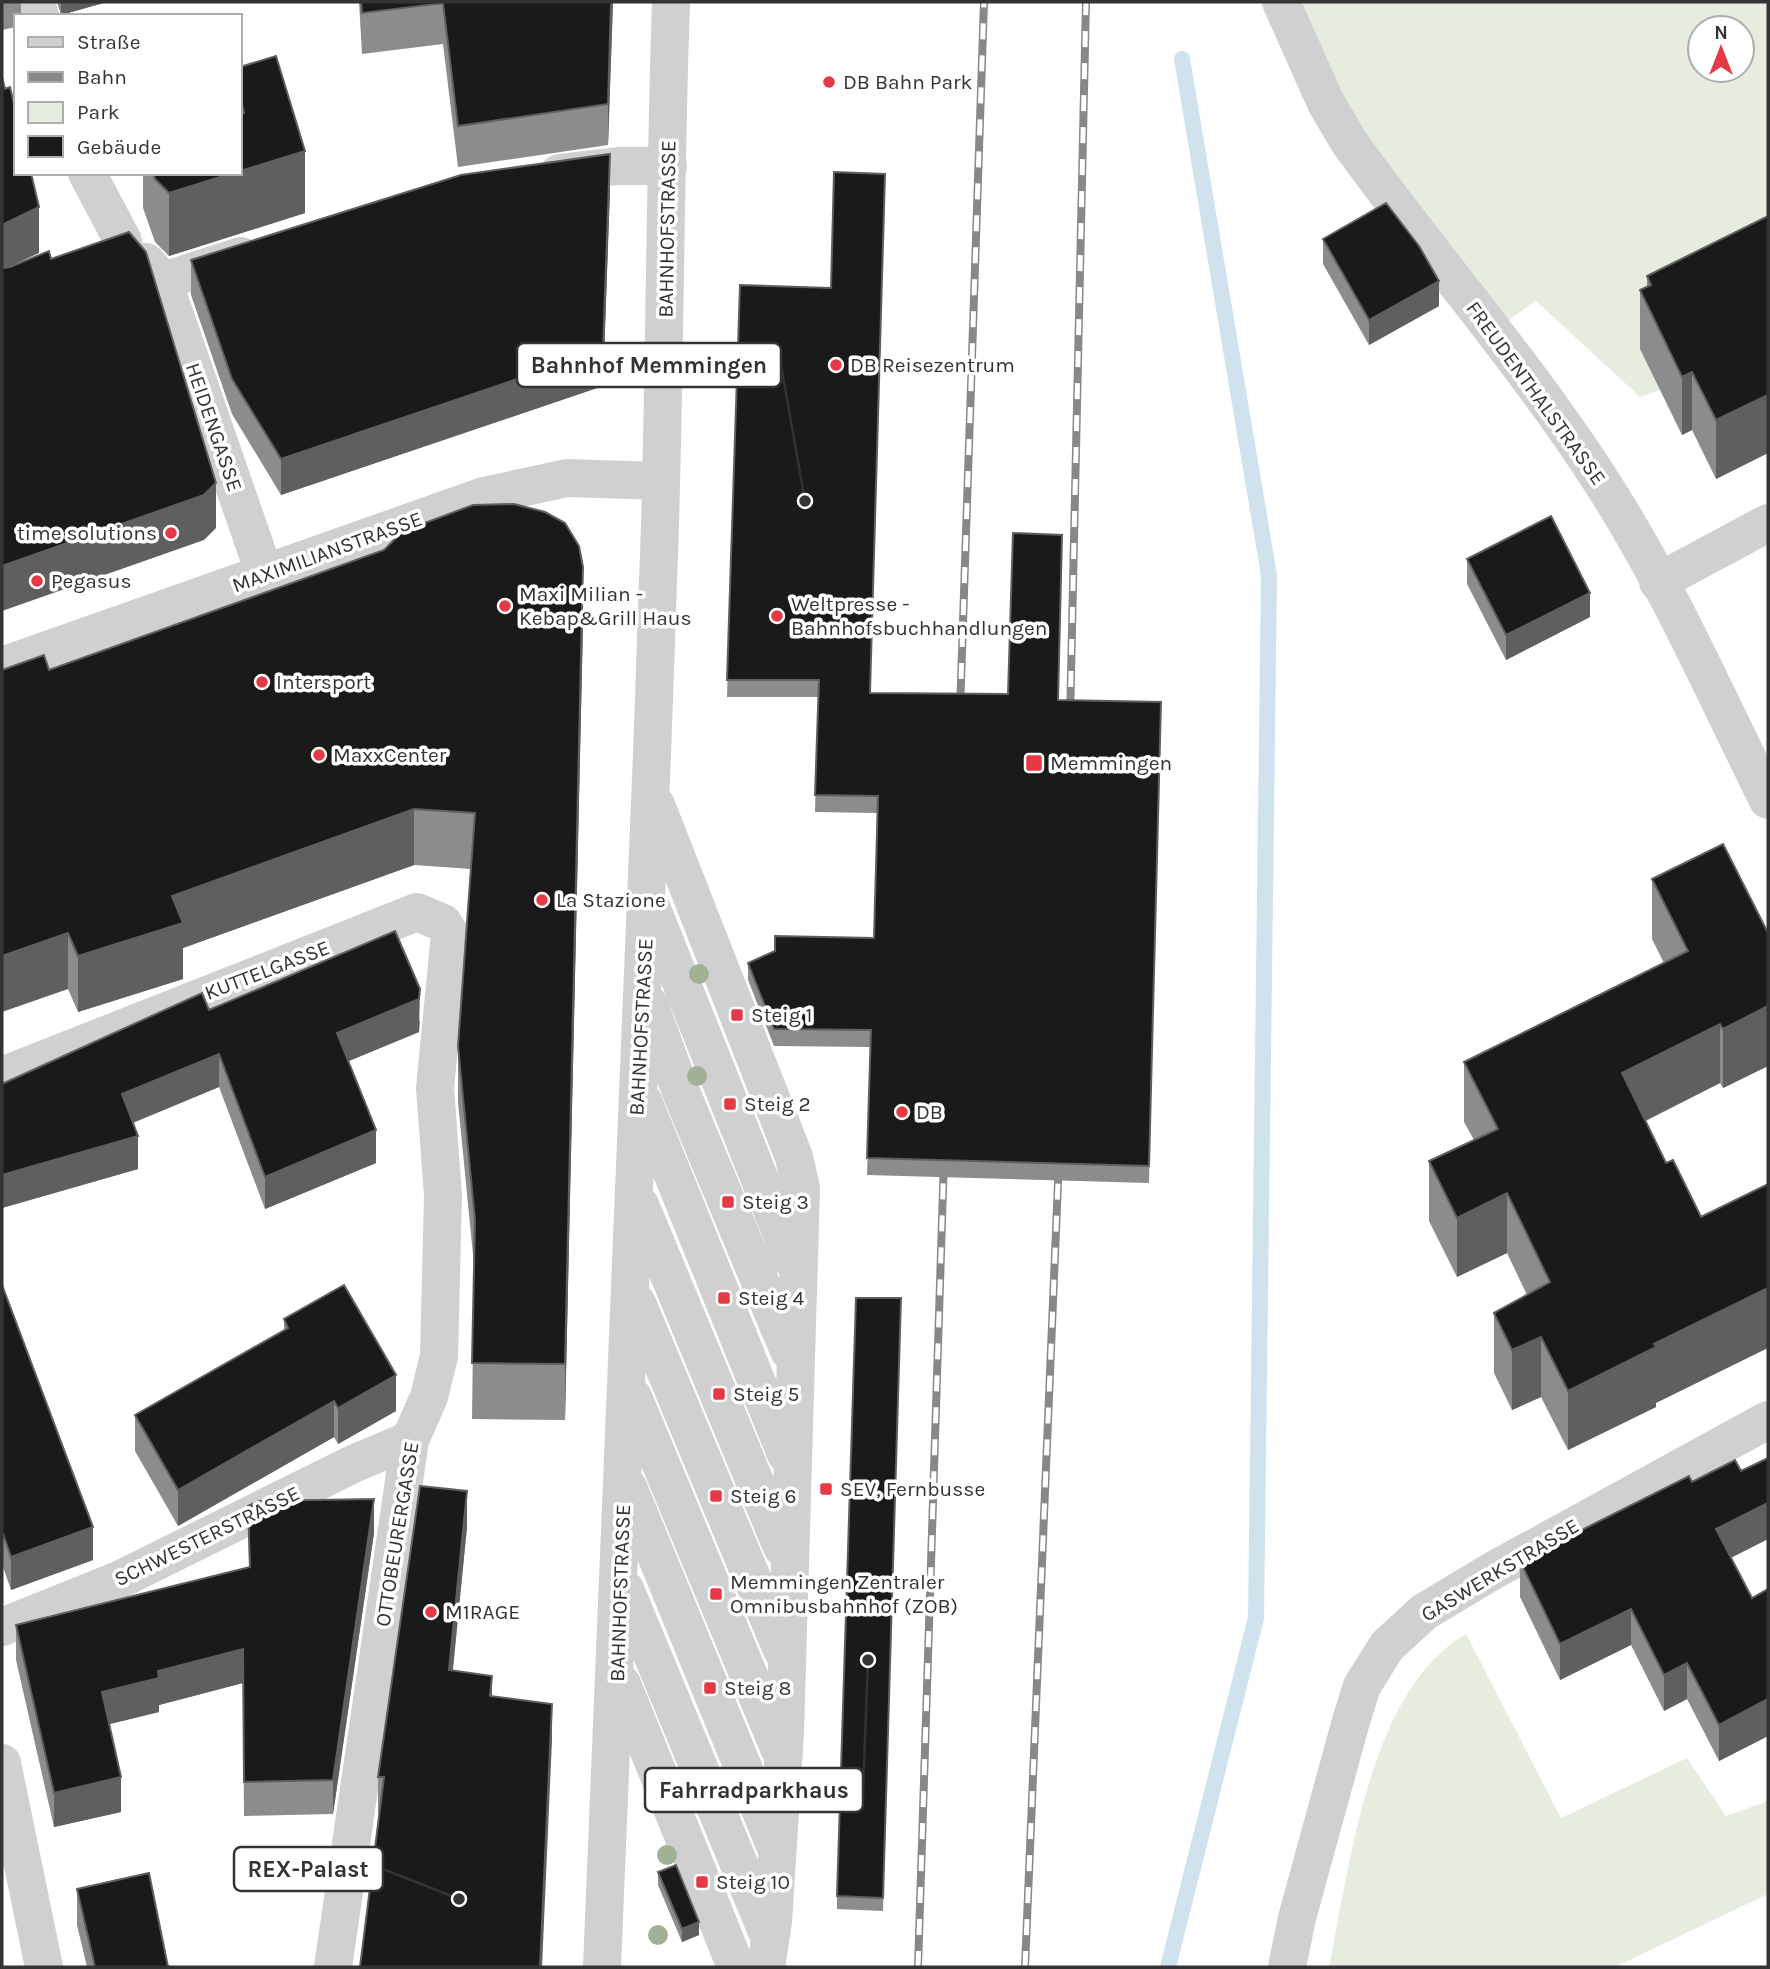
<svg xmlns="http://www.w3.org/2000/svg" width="1770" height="1969" font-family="Karla,sans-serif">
  <rect width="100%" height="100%" fill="#fff"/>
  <path fill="#e6ecdf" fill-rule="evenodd" d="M1281 2H1768V271L1659 390 1640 397 1536 301 1492 332ZM1700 28H1742V70H1700Z
    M1466 1634 1561 1818 1687 1758 1726 1816 1768 1801V1894L1615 1967H1329C1350 1866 1369 1689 1466 1634Z"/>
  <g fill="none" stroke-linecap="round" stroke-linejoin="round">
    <path stroke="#cfe2ee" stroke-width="16" d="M1168 1967 1256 1618 1269 575 1182 59"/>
    <path stroke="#d0d0d0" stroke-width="38" d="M36 2 40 16
      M1281 2 1326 103 1349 142C1431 256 1525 363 1601 481 1666 581 1715 694 1768 800
      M87 173 123 241
      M559 173 618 166H668
      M146 262 163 281 265 575
      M163 281 241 256
      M1658 582 1768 523
      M2 666 484 496 567 478 661 481
      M656 805 794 1157 801 1188 785 1733 773 1922 766 1967
      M652 909 792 1260
      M649 1004 681 1092 789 1351
      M2 1076 417 912 443 923 450 934 435 1088 443 1195 439 1356 429 1397 410 1440 333 1967
      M643 1101 786 1454
      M640 1205 782 1547
      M637 1303 782 1650
      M633 1397 779 1748
      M628 1487 774 1843
      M625 1589 768 1934
      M2 1627 119 1580 353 1464 410 1440
      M622 1684 736 1967
      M2 1763 44 1967
      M602 1967C623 1487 644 1006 660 525 665 351 665 176 671 2
      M1287 1967 1297 1918 1351 1721 1362 1686 1387 1646 1424 1612 1494 1570 1768 1420"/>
    <g stroke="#888" stroke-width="8">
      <path id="rail" d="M960 711 984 2
        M1070 719 1086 2
        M918 1967 944 1159
        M1025 1967 1059 1159"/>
    </g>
    <use href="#rail" stroke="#fff" stroke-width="5" stroke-dasharray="16" stroke-linecap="butt"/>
  </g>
  <g fill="#a2b095">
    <circle cx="699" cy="974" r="10"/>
    <circle cx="697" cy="1076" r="10"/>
    <circle cx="667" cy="1855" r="10"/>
    <circle cx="658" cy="1935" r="10"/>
  </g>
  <path fill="#8c8c8c" d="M2 2H21V16H16V27L2 30Z
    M57 2H107L61 15Z
    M359 2H613L608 145 458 167 443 44 362 54Z
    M240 67 305 213 169 256 155 242 143 208V173H240Z
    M610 189 603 386 281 495 232 414 191 295V260Z
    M1768 216V453L1716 479 1692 430 1682 435 1640 349V290L1647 287V276Z
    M1323 239 1439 306 1369 345 1323 264Z
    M740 285 870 693 1058 700 1161 702 1149 1183 867 1175 871 1047 774 1046 748 980V963L874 938 878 813 815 812 818 697H727Z
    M1467 559 1590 617 1506 660 1467 584Z
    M583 623 565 1420 472 1419 474 1265 458 1102V1046L471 869 414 865 183 948V979L78 1012 68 989 49 670Z
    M1652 879 1768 933V1066L1723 1088 1720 1083 1646 1121 1656 1407 1568 1450 1541 1397 1512 1410 1494 1373V1313L1527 1295 1507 1253 1457 1277 1429 1221V1161L1474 1140 1464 1122V1062L1664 963 1652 939Z
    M209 1010 420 1021 419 1032 348 1061 376 1163 265 1209 219 1087 133 1123 138 1169 2 1208Z
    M2 1285 93 1560 11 1590 2 1564Z
    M901 1298 883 1911 837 1909V1896Z
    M284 1319 396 1411 338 1444 334 1437 178 1526 135 1451V1415L284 1330Z
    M1768 1458V1539L1731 1558 1752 1598 1768 1589V1736L1719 1761 1687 1699 1664 1711 1631 1645 1560 1680 1520 1597V1561L1692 1482 1741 1471Z
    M248 1506 374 1533 333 1814 244 1816 243 1683 159 1705V1712L109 1724 121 1812 54 1827 16 1660V1625L249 1567Z
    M467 1527 453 1670 492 1696 552 1740 378 1813V1777Z
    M658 1872 699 1935 682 1942 658 1885Z
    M77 1889 168 1967H87L77 1925Z"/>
  <path fill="#5f5f5f" d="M61 2H107L61 15Z
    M611 2H613L608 145V104Z
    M305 151V213L169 256V193L233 173H240V171Z
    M610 154V189L603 386 281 495V459Z
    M39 207V253L2 270V225Z
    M1439 281V306L1369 345V320Z
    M1692 372V430L1682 435V377Z
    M1768 395V453L1716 479V420Z
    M216 483V528L204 540 2 611V566Z
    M583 567V623L565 1420V1364Z
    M1590 593V617L1506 660V635Z
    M414 809V865L183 948V979L78 1012V956L172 896Z
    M68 933V989L2 1012V956Z
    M420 989 419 1032 337 1066V1033Z
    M1768 1006V1066L1723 1088V1029Z
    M1720 1024V1083L1622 1132V1073Z
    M219 1054V1087L122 1127V1094Z
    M376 1130V1163L265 1209V1177Z
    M138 1136V1169L2 1208V1175Z
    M1507 1193V1253L1457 1277V1218Z
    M1768 1288V1348L1656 1403V1407L1568 1450V1391L1654 1344Z
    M1541 1337V1397L1512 1410V1350Z
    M396 1375V1411L338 1444V1408Z
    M334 1401V1437L178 1526V1490Z
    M467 1491V1527L449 1706V1670Z
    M374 1499V1533L333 1814V1780Z
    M1768 1503V1539L1716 1565V1529Z
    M93 1527V1560L11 1590V1557Z
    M1631 1609V1645L1560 1680V1644Z
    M243 1649V1683L159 1705V1712L102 1726V1692L158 1671Z
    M1687 1663V1699L1664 1711V1675Z
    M492 1676V1712L490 1696Z
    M1768 1699V1736L1719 1761V1725Z
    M552 1704V1740L542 1967H540Z
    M121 1777V1812L54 1827V1793Z
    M699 1922V1935L682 1942V1929Z"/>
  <path fill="#1a1a1a" stroke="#5f5f5f" stroke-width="2" d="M361 2H611L608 104 458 126 443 3 362 13Z
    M276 56 305 151 240 171V114L244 113 240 97V67Z
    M2 77 5 89 10 87 16 112V173H31L39 207 2 225Z
    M610 154 603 350 281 459 232 379 191 260 461 175Z
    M834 172 885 174 870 693 1008 694 1013 533 1062 535 1058 700 1161 702 1149 1166 867 1158 871 1030 774 1029 748 963 775 951V936L874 938 878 796 815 795 819 680H727L740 285 831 288Z
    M153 173H233L169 193 155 179Z
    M1386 203 1419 246 1439 281 1369 320 1323 239Z
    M1768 216V395L1716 420 1692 372 1682 377 1640 290 1651 285 1647 276Z
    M129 232 146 252 216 483 204 495 2 566V268L10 267 49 251 51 259Z
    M514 504 545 512 565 523 579 546 583 567 565 1364 472 1363 475 1220 458 1046 475 813 414 809 172 896 183 923 78 956 68 933 2 956V670L44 655 49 670 384 550 403 531 473 505Z
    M1551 516 1590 593 1506 635 1467 559Z
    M1723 844 1768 933V1006L1723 1029 1720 1024 1622 1073 1666 1163 1673 1160 1701 1217 1768 1184V1288L1654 1344 1656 1347 1568 1391 1541 1337 1512 1350 1494 1313 1550 1282 1507 1193 1457 1218 1429 1161 1498 1129 1464 1062 1688 951 1652 879Z
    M395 931 420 989 419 999 337 1033 376 1130 265 1177 219 1054 122 1094 138 1136 2 1175V1084L202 993 209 1010Z
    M2 1285 93 1527 11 1557 2 1531Z
    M344 1285 396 1375 338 1408 334 1401 178 1490 135 1415 288 1328 284 1319Z
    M856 1298H901L883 1898 837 1896Z
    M1768 1458V1503L1716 1529 1752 1598 1768 1589V1699L1719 1725 1687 1663 1664 1675 1631 1609 1560 1644 1520 1561 1689 1476 1692 1482 1735 1460 1741 1471Z
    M420 1486 467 1491 449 1670 492 1676 490 1696 552 1704 540 1967H360L384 1777H378Z
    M374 1499 333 1780 244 1782 243 1649 158 1671 159 1678 102 1692 121 1777 54 1793 16 1625 250 1567 248 1506 259 1501Z
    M676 1865 699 1922 682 1929 658 1872Z
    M149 1873 168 1967H95L77 1889Z"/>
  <g fill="#e63946" stroke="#fff" stroke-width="2.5">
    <circle cx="829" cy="82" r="7"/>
    <circle cx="836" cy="365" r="7"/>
    <circle cx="171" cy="533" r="7"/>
    <circle cx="37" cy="581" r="7"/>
    <circle cx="505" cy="606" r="7"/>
    <circle cx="777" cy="616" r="7"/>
    <circle cx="262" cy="682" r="7"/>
    <circle cx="319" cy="755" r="7"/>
    <rect x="1025" y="754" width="18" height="18" rx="3.5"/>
    <circle cx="542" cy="900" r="7"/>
    <rect x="730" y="1008" width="14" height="14" rx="3.5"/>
    <rect x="723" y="1097" width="14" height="14" rx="3.5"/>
    <circle cx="902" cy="1112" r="7"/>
    <rect x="721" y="1195" width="14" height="14" rx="3.5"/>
    <rect x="717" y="1291" width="14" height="14" rx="3.5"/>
    <rect x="712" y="1387" width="14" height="14" rx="3.5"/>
    <rect x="819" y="1482" width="14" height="14" rx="3.5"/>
    <rect x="709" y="1489" width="14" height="14" rx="3.5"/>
    <rect x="709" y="1587" width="14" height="14" rx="3.5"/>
    <circle cx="431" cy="1612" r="7"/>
    <rect x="703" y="1681" width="14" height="14" rx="3.5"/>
    <rect x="695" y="1875" width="14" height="14" rx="3.5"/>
  </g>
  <g text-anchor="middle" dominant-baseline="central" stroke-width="7" stroke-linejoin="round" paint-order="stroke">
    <g font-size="21" fill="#333" stroke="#fff" text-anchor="start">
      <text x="843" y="82">DB Bahn Park</text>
      <text x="850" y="365">DB Reisezentrum</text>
      <text x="157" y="533" text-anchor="end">time solutions</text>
      <text x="51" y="581">Pegasus</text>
      <text x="519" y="594">Maxi Milian -<tspan x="519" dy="24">Kebap&amp;Grill Haus</tspan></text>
      <text x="791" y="604">Weltpresse -<tspan x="791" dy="24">Bahnhofsbuchhandlungen</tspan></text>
      <text x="276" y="682">Intersport</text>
      <text x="333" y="755">MaxxCenter</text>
      <text x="1050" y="763">Memmingen</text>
      <text x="556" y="900">La Stazione</text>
      <text x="751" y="1015">Steig 1</text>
      <text x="744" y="1104">Steig 2</text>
      <text x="916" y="1112">DB</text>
      <text x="742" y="1202">Steig 3</text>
      <text x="738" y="1298">Steig 4</text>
      <text x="733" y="1394">Steig 5</text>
      <text x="840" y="1489">SEV, Fernbusse</text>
      <text x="730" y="1496">Steig 6</text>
      <text x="730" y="1582">Memmingen Zentraler<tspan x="730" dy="24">Omnibusbahnhof (ZOB)</tspan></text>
      <text x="445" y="1612">M1RAGE</text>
      <text x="724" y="1688">Steig 8</text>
      <text x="716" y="1882">Steig 10</text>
    </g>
    <g font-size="21" fill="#333" stroke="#fff">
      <text transform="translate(667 229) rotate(-89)">BAHNHOFSTRASSE</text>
      <text transform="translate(1536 393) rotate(54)">FREUDENTHALSTRASSE</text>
      <text transform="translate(214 427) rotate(71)">HEIDENGASSE</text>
      <text transform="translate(327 552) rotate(-20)">MAXIMILIANSTRASSE</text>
      <text transform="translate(267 970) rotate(-21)">KUTTELGASSE</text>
      <text transform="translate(641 1027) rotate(-87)">BAHNHOFSTRASSE</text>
      <text transform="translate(397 1534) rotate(-81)">OTTOBEURERGASSE</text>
      <text transform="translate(207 1536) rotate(-26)">SCHWESTERSTRASSE</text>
      <text transform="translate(1500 1570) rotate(-31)">GASWERKSTRASSE</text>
      <text transform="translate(620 1593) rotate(-88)">BAHNHOFSTRASSE</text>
    </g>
  </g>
  <path fill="none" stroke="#333" stroke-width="2.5" d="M805 501L781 365M868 1660L863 1790M459 1899L383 1869"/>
  <g fill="#333" stroke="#fff" stroke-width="2.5">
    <circle cx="805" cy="501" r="7"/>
    <circle cx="868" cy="1660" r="7"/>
    <circle cx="459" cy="1899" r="7"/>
  </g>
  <g fill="#fff" stroke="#333" stroke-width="2.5">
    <rect x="517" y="343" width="264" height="44" rx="7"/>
    <rect x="645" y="1768" width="218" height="44" rx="7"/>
    <rect x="234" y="1847" width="149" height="44" rx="7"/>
  </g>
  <g font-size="23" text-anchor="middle" font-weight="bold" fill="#333">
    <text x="649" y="373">Bahnhof Memmingen</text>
    <text x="754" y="1798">Fahrradparkhaus</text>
    <text x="308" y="1877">REX-Palast</text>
  </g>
  <rect width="1770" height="1969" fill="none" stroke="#333333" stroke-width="7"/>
  <rect x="14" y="14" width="228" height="161" fill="#ffffff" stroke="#adadad" stroke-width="2"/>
  <rect x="28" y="37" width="35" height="10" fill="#d0d0d0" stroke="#adadad" stroke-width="2"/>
  <text x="77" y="49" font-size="21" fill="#333333">Straße</text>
  <rect x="28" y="72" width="35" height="10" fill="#888888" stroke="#adadad" stroke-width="2"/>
  <text x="77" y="84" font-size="21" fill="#333333">Bahn</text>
  <rect x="28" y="102" width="35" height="21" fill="#e6ecdf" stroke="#adadad" stroke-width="2"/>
  <text x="77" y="119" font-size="21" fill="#333333">Park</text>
  <rect x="28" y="136" width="35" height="21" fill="#1a1a1a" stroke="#adadad" stroke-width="2"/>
  <text x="77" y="154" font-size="21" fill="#333333">Gebäude</text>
  <g transform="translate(1721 49)"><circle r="33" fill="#ffffff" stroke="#adadad" stroke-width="2"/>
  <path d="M0-5L12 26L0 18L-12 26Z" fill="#e63946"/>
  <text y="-10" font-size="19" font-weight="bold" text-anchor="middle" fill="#333333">N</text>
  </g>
</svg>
